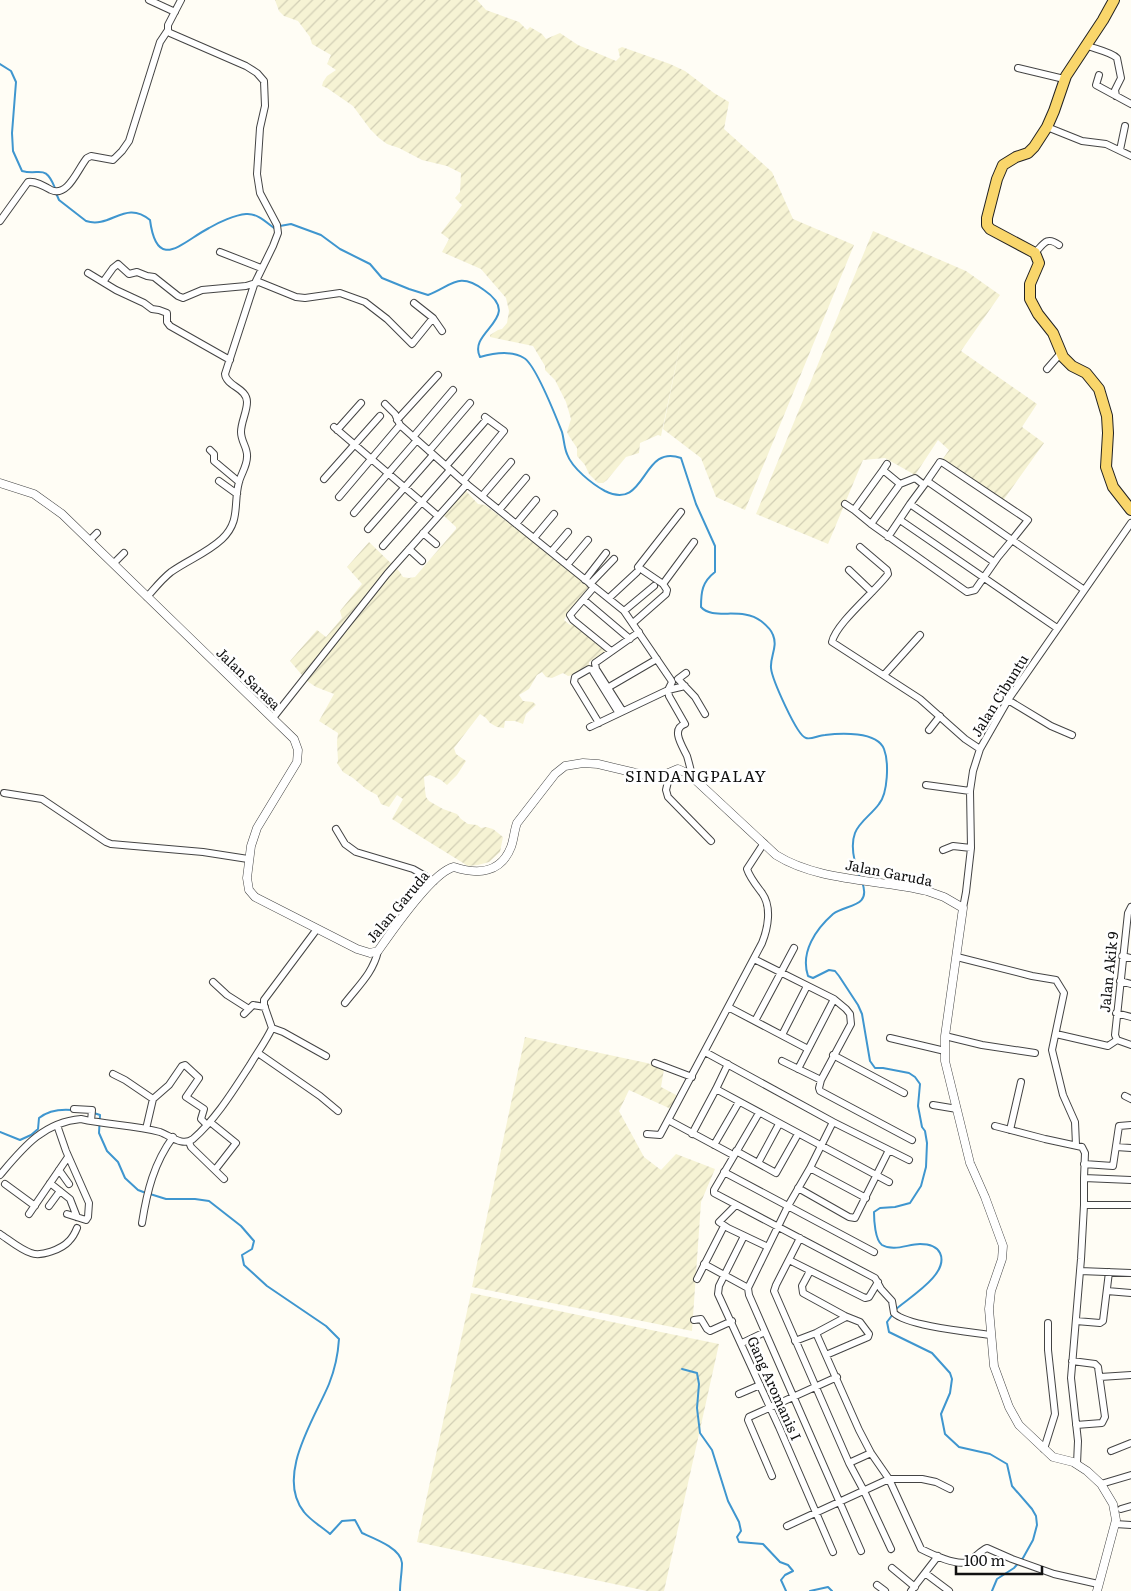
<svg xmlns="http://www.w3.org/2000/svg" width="1131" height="1591" font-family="Literata,serif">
  <defs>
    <pattern id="farmland-furrows" width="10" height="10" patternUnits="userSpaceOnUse" patternTransform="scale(1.25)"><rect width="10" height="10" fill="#f6f3d4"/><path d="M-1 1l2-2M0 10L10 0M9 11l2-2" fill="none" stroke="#d2cfb5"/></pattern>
  </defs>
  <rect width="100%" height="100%" fill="#fffdf5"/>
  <path fill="url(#farmland-furrows)" d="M275 0H477L486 10 519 22 527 30 530 27 542 34 546 39 560 33 578 45 616 61 620 57 618 49 622 47 670 64 685 71 714 93 729 102 724 129 772 172 793 219 854 245 745 510 716 497 701 458 663 429 687 312 661 436 658 435 640 443 639 453 626 457 607 480 603 483H598L589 474 585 465 577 456V448L569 436 567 432 571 419 566 402 555 380 545 370V366L533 346 490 337V335L498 330 502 329 507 323 509 311 506 298 481 269 442 252 449 239 441 233 462 205 455 198 460 192 461 173 447 166 422 160 399 148 387 144 379 138 370 129 353 106 327 88 322 86 323 82 327 76 336 70 327 64 331 55 312 44 310 37 298 21 284 16 279 11Z
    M873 231 966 271 1000 295 961 351 1037 404 1022 427 1044 443 1002 502 942 460 949 450 938 440 915 475 885 458 863 460 828 544 756 514Z
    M466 491 478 504 485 505 533 541 589 587 567 614 564 620 570 625 573 623 607 651 589 662V666L573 675 568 676 563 673 552 678 546 677 542 672 537 675 529 689 519 695 523 701 533 702 536 705 526 714 523 724 515 721H505L504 728 497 727 490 723 486 718 480 714 454 748 456 754 466 761 457 775 447 785 441 780 430 775 424 777 425 790 426 797 429 801 443 809 457 814 461 819 468 824 477 825 481 828 486 827 493 829 503 837 500 852 489 862 478 865 468 866 392 819 403 799 397 795 389 807 381 804 377 795 366 789 353 778 343 772 337 763 338 761 337 742 338 733 319 721 334 694 316 687 307 681 290 661 317 630 326 637 342 618 340 611 362 584 347 567 369 542 399 571 403 577 409 578 415 577 456 529V527L443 515Z
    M525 1037 647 1063 664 1069 661 1087 678 1096 671 1109 629 1090 619 1111 644 1157 661 1170 676 1154 715 1169 701 1202 692 1331 472 1287Z
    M471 1293 719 1344 664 1591H647L417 1542Z"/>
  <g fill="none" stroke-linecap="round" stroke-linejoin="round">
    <path stroke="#3f96cf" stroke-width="2" d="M0 64 11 71 16 82 12 133 13 151 22 171C40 176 45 163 55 188
      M56 193 59 200 86 221C111 229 125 199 150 220 157 273 182 242 209 228 219 222 235 215 246 214 257 213 266 222 274 228L276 227
      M280 226 291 224 321 235 340 249 370 264 382 278 409 289 428 295C452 286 458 271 484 290 525 318 467 331 480 357 494 353 511 350 524 358 536 365 556 417 562 432 564 439 564 447 567 454 572 468 592 484 605 491 647 512 641 443 681 458L696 504 715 546V572C702 582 701 592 701 607 713 621 742 606 761 621 766 625 771 629 773 635 778 647 770 656 771 668 772 679 797 736 806 738 811 740 819 735 825 735 840 733 877 731 884 749 889 762 888 793 879 804 872 814 859 822 855 833 850 846 855 865 860 878
      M862 882C872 908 846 904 833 914 816 929 800 952 808 976L813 978 829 970 835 971 839 976 858 1005 862 1014 870 1061 875 1068H883L909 1073 915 1077 920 1084 918 1106 922 1127 925 1131 927 1143 926 1167 921 1186 910 1203 895 1207 880 1208 874 1212C874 1220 875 1240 882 1245 894 1252 908 1244 920 1244 927 1244 936 1245 940 1253 950 1274 908 1298 895 1310
      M94 1113 100 1115 99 1133 107 1151 118 1162 125 1178 138 1190 146 1193
      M0 1132 20 1140 31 1135 38 1129 39 1118C49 1110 60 1109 72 1110
      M150 1194 166 1199H195L209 1201 241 1226 254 1241 252 1249 242 1255 244 1265 267 1286 326 1326 339 1339C338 1355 335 1369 329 1384 315 1418 275 1476 304 1512 310 1520 322 1527 330 1534L342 1521 355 1520 362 1533C373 1538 401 1548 402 1563 402 1572 400 1582 400 1591
      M893 1314 887 1322 889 1332 932 1353 950 1373 952 1379 950 1393 941 1414 945 1434 959 1447 990 1454 1007 1464 1012 1486 1032 1509 1036 1516 1037 1525 1033 1540 1023 1558 1014 1568 997 1579 992 1591
      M682 1369 697 1373 699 1384 697 1408 700 1433 712 1450 728 1501 739 1522 741 1531 737 1537 739 1542 763 1544 780 1562 788 1565 793 1571 785 1575 781 1580 786 1591
      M810 1591 828 1587 832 1591"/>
    <g stroke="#444" stroke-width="8">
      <path id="minor" d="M149 0 175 12
        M1085 45C1095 49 1111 52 1117 58L1121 78 1115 90 1116 96
        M1018 68 1064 79
        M1099 75 1096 85 1131 104
        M1047 127 1082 141 1106 144 1131 156
        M1120 150 1125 126
        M0 221 28 182C36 181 44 186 51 190 68 198 78 168 87 158L91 156 113 160 122 151 129 141 160 42 168 30
        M220 252 261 268
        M1035 253C1044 243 1047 236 1059 245
        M88 273 116 290 144 303 152 309 159 310 167 313V322L170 326 230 360
        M103 282 113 268 118 264 129 274 137 272 147 276 154 277 178 296 183 298 202 290 246 286 259 282 296 297 305 298 340 293 365 302 387 319 412 344 433 318 442 331
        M414 303 433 318
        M1047 369 1061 353
        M385 404 395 414 400 425 463 481 624 611 671 680 672 682 668 690 669 696 685 724C670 729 683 747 687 756 689 763 691 770 692 777
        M397 420 438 375
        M334 427 438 516
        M337 430 361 403
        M413 437 453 390
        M210 450 214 454V461L239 482
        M429 451 470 403
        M887 464 883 470 900 484
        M446 466 487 419
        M324 479 380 416
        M219 481 237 494
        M463 481 504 431 485 417
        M924 485 915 478 900 484 871 524 967 592 975 590 998 557 1012 540 1083 589
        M482 496 511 462
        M339 497 400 425
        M845 504 854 510
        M910 504 927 481 1012 540 1028 520 943 463 940 462 938 465 927 481
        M499 510 526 478
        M354 513 417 440
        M900 520 1057 628
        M516 524 536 500
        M871 524 854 510 883 470
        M368 529 433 455
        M423 533 436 544
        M888 537 910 504 994 562
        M534 538 554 514
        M90 540 97 533
        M383 546 450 470
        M860 547 887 570 888 574C876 591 836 623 832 642L920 699 965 739 980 749
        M409 549 422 561
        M551 552 568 532
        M114 563 124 553
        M567 565 588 540
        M849 570 872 592
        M585 580 606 553
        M590 584 614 559
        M663 584 694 542
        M594 587 570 615 573 620 611 651
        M147 597C155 588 162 579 171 572 188 560 207 553 222 539 241 521 233 504 239 482 241 474 247 466 247 457 248 448 241 442 241 432 241 422 247 412 247 402 247 388 226 386 225 374L254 285 273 246 278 233 277 225 260 193 257 174 260 128 265 106 264 81 257 73 246 66 170 33 168 31V25L181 0
        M609 598 637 572
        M584 600 630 639
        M624 611 654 586
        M633 623 666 594 667 590 663 584 638 567 681 512
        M686 673 678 679 695 697 705 714
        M884 675 920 635
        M609 687 657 659
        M1008 700 1051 726 1072 735
        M622 710 596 669 595 663 639 632
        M273 718 387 574 467 484
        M599 723 574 682 575 677 589 669 592 670 618 712
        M590 727 668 690 685 686
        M929 730 940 716
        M670 773 666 790 668 797 711 841
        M926 785 970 791
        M4 793 42 799 106 842 111 844 203 852 248 859
        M336 829 345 844 356 852 413 869 434 881
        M943 850 953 846 971 848
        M963 908 966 892 971 848 970 791 973 771 980 749 1008 700 1131 523
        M1122 956 1131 958
        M957 957 1032 976 1056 980 1064 993 1052 1050 1063 1095 1075 1122 1076 1145
        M754 959 834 999 846 1009 850 1014 851 1024 821 1080 819 1088 820 1091 912 1140
        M1120 981 1131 984
        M213 982 227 995 249 1009
        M345 1003C358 986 373 973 378 951
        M728 1007 808 1049
        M1116 1013 1131 1017
        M244 1014 253 1005 265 1007
        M755 1021 794 948
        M272 1028 283 1032 326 1056
        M1056 1034 1108 1046 1117 1040
        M782 1035 807 986
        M945 1036 982 1045 1035 1053
        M890 1038 945 1051
        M1117 1040 1115 1035 1128 913 1131 907
        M1117 1040 1131 1045
        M705 1052 833 1122 810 1168 788 1206 748 1288 749 1295 861 1551
        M258 1053 320 1096 338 1111
        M833 1055 904 1093
        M782 1061 821 1080
        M655 1063 692 1077
        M798 1069 834 999
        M113 1074 125 1080 153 1099 146 1129
        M716 1089 889 1182
        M1125 1096 1131 1099
        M153 1099 169 1085 182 1066 185 1065 199 1078 186 1097 204 1109 201 1119 207 1125
        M933 1105 957 1109
        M74 1109 92 1110 91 1121
        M759 1113 714 1190V1193L875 1278 881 1289 892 1301 894 1313C907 1326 970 1332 991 1335
        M210 1122 236 1143 215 1170
        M833 1122 909 1160
        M57 1125 66 1151 89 1203 88 1217 86 1220 67 1214
        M995 1126 1045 1139 1082 1147 1085 1153 1084 1178
        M1010 1130 1021 1082
        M647 1134 660 1135 668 1120
        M692 1134 716 1089 728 1064
        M189 1142 191 1147 224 1179
        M714 1145 739 1102
        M1116 1147 1131 1148
        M736 1151 776 1173 798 1134
        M733 1155 668 1120 762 943C768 928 772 907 762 893 756 885 750 878 747 869L764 843
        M758 1163 779 1124
        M1084 1164 1113 1166 1119 1126 1131 1125
        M810 1168 866 1198
        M59 1170 69 1184
        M724 1172 874 1252
        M0 1175C22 1149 43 1122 81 1119 107 1125 134 1125 160 1132 171 1136 182 1147 193 1139 216 1119 233 1091 250 1065 257 1053 266 1041 272 1028L264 1005V1000L317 929
        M50 1183 70 1199 77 1217
        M5 1184 35 1206
        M798 1188 849 1217 855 1218 889 1150
        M736 1205 719 1222 728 1228 768 1247
        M1084 1205H1131
        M49 1206 60 1191
        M29 1214 68 1157
        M142 1223C147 1191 154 1163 173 1137
        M0 1234C9 1240 21 1250 31 1253 41 1257 62 1249 69 1241 73 1237 75 1233 77 1228
        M744 1236 719 1286 718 1294 779 1427 833 1552
        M800 1238 776 1285 774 1291 849 1463 864 1491 891 1549
        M789 1260 865 1298 869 1297 878 1282
        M704 1264 748 1288
        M810 1271 802 1286 803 1293 845 1316 860 1322 869 1334 868 1337 826 1355
        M1080 1271 1131 1273
        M697 1279 724 1226
        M1107 1291 1131 1293
        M694 1320 701 1319 707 1329 710 1331 732 1321
        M1076 1321 1100 1323 1103 1321 1109 1272
        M816 1333 859 1430 871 1453 889 1479 921 1549C931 1554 957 1566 967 1562 975 1558 980 1551 987 1548L1012 1559 1054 1574 1098 1584
        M795 1341 816 1333 846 1317
        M742 1343 765 1332
        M1072 1361 1095 1364 1098 1367 1105 1417 1102 1423 1076 1425
        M1100 1377 1131 1375
        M739 1394 760 1385
        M1044 1449 1055 1414 1048 1350V1323
        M1111 1451 1131 1443
        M849 1463 871 1453
        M1077 1464 1078 1441 1071 1378 1081 1259 1084 1205V1178L1131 1180
        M772 1476 748 1420 749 1417 837 1377
        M1101 1484 1131 1475
        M1121 1509 1131 1506
        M1115 1524 1131 1525
        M787 1526 889 1479H922L936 1482 950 1489
        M892 1568 915 1587
        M925 1573 949 1591
        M877 1585 885 1591
        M911 1591 938 1556"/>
    </g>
    <g stroke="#444" stroke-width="9">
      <path id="tertiary" d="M0 483 34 494 62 514 294 739 298 750 297 762 257 828 251 846 247 878 249 890 255 897 357 949 370 953 378 951C392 931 432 872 454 867 478 875 501 873 511 847 514 839 514 831 517 823L555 774 565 766 583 763 598 764 657 778 678 769 689 774 776 855C819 882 879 879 927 891L944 897 963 908 945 1036V1061L970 1163 985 1197 1003 1246 1002 1259 991 1291 989 1309 994 1366 1009 1407 1019 1425 1053 1457 1073 1462 1087 1471 1101 1484 1113 1504 1116 1520 1097 1591"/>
    </g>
    <g stroke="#222" stroke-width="12">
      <path id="primary" d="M1114 0 1103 20 1066 76 1054 111 1047 127 1034 147 1028 153 1016 157 1003 165 997 179 987 218V225L990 229 1035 253 1039 263 1030 284V299L1038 314 1053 333 1063 357 1072 366 1086 373 1099 389 1107 416 1108 433 1106 467 1113 487 1131 510"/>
    </g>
    <use href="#minor" stroke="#fff" stroke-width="6"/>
    <use href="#tertiary" stroke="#fff" stroke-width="8"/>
    <use href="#primary" stroke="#f9d66b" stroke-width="10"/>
  </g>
  <g text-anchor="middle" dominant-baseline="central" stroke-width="5" stroke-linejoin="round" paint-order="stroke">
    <g font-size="14" fill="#111" stroke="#fff">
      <text transform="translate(249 678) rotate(44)">Jalan Sarasa</text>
      <text transform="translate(999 695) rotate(-58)">Jalan Cibuntu</text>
      <text transform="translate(889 872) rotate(11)">Jalan Garuda</text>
      <text transform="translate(397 906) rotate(-50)">Jalan Garuda</text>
      <text transform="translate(1108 972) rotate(-84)">Jalan Akik 9</text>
      <text transform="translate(775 1388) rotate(66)">Gang Aromanis I</text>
    </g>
    <g font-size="16" letter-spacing="1" fill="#111" stroke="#fff">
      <text x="696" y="775">SINDANGPALAY</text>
    </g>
  </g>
  <path d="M956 1566v8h86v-8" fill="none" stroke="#111111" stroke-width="2.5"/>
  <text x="964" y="1566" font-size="15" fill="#111111" stroke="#ffffff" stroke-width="4" paint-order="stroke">100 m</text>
</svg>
